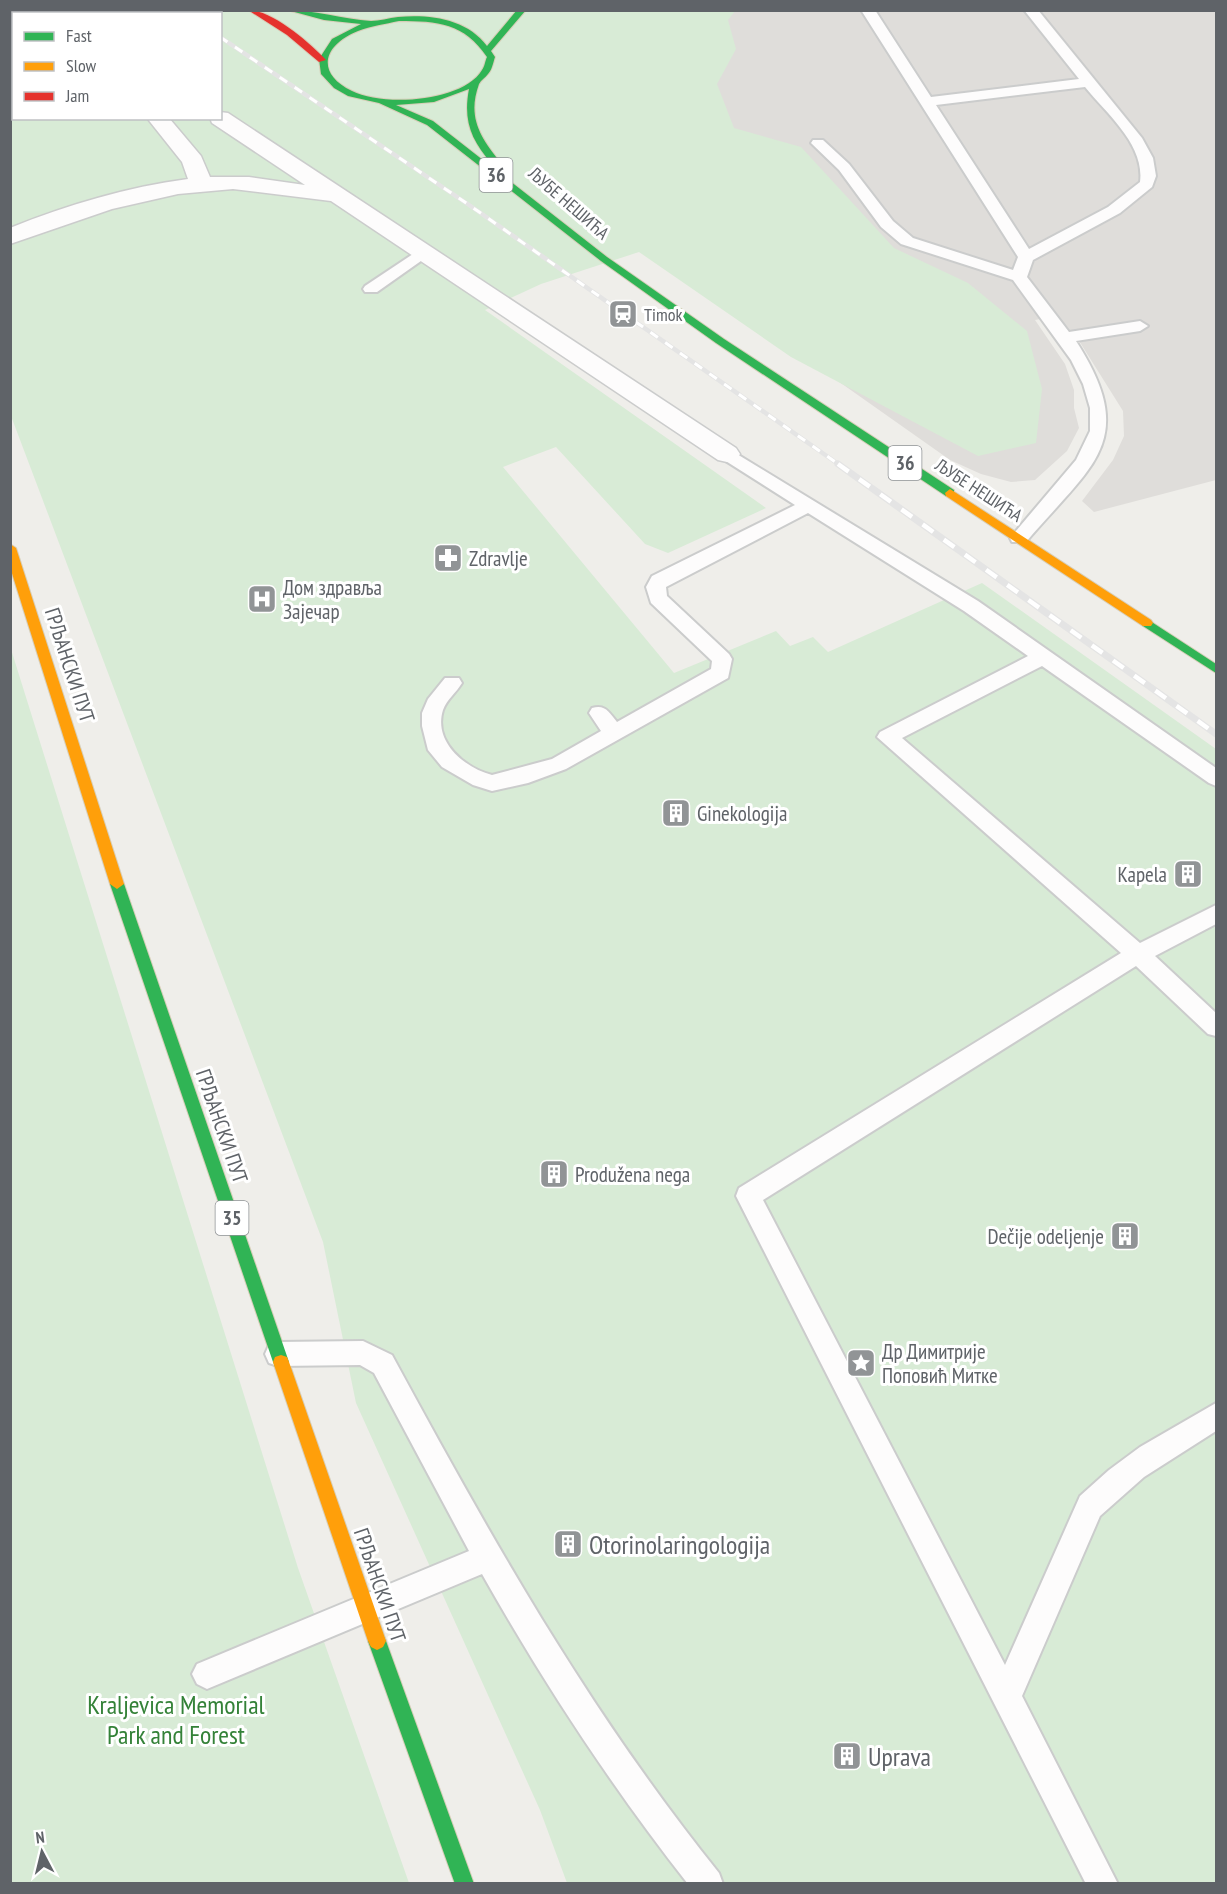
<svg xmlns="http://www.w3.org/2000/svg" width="1227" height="1894" font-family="'PT Sans Narrow',sans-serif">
  <rect width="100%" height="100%" fill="#efeeea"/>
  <path fill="#dfddda" d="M591 11H1216V480L1094 512 1082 501 1113 460 1124 436 1123 411 1076 336 1057 316 1035 320 1065 364 1074 390V408L1079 428 1067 451 1035 480 1011 482 981 474 950 460 828 374Z"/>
  <path fill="#d8ebd6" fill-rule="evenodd" d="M11 11H735L728 20 736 49 717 84 734 128 801 147 894 248 968 283 1027 331 1042 389 1036 443 978 456 791 357 639 252 541 284 485 310 766 508 668 553 645 544 556 447 503 467 674 673 776 631 790 646 813 637 828 652 982 583 1216 749V1883H567L540 1810 356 1403 323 1242 11 416ZM14 14H220V118H14Z
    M10 646 298 1568 409 1883H11Z"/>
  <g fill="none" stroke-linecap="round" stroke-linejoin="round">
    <g stroke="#cbcccc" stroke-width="4">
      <path id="lane" d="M861 10H875L931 97 1079 79 1024 10H1038L1142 138 1153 158 1156 176 1152 187 1120 213 1033 260 1027 277 1069 332 1140 321 1148 326 1140 331 1076 341C1141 442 1090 466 1026 542H1012L1010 538 1076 460 1090 431V408L1083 384 1071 360 1013 280 901 244 881 227 839 170 811 143 813 140H823L849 164 893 221 913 238 1013 270 1018 257ZM1085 87C1107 114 1145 145 1140 182L1108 207 1029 249 936 105Z
        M422 248 430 253 428 256 377 292H365L363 289 365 286Z
        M727 448 978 601 1216 768V786L1209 783 1042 666 902 738 1140 943 1216 905V924L1155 956 1216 1013V1036L1208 1034 1136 966 763 1200 1005 1665 1080 1496 1109 1470 1140 1447 1216 1403V1431L1144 1477 1100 1516 1022 1696 1118 1884H1086L736 1196 739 1188 1121 953 877 737 880 732 1028 656 964 611 808 513 666 587 667 596 729 654 732 659 728 678 566 769 528 783 492 791 473 785 442 767 428 750 422 726V713L428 699 445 678H459L462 683C456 693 447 699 443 710 433 742 465 768 492 775L552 759 601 731 589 713 592 708C605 704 609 712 617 722L711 669 712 661 651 603 646 587 652 576 795 505 721 458 718 454 721 450Z
        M363 1341 392 1355C491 1538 588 1710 719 1873L723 1884H688C611 1786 543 1682 482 1574L207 1689 197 1684 192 1674 197 1664 469 1551 374 1373 360 1365 278 1366 269 1363 265 1354 269 1345 278 1342Z"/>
    </g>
    <g stroke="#cbcccc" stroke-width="3">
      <path id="street" d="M49 10H72L74 14H51Z
        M220 112 228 113 736 448 740 454 736 460 727 462 718 460 331 201 233 189 178 194 112 209 10 244V228C67 205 127 187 188 179L182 162 147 118H169L201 156 210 177H249L305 185 212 123 210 118H220Z"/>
    </g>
    <g stroke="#d7ceb8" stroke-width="2">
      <path id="fast" d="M287 10C315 10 343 19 371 21 379 21 389 18 398 17 430 14 467 19 487 46L517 10H526L491 51 495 57C493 63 492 70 488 74 485 78 481 80 479 84 467 117 480 137 500 162L498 164H492C471 140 463 121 469 89L434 102 396 105 433 121 607 257 724 339 954 490V496H946L716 343 601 261 427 125 379 103 348 96 334 88 321 74 319 59 332 39 361 24 324 20ZM399 21C438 21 464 23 487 57 485 61 485 66 482 70 463 102 383 107 352 91 315 73 323 45 358 31 371 26 385 24 399 21Z
        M1147 619 1216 664V673L1143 626 1141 623 1143 620Z
        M117 879 124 884 289 1362 287 1367 281 1369 275 1367 273 1362 110 884Z
        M377 1632 383 1635 386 1641 474 1884H455L368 1641 371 1635Z"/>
    </g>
    <g stroke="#d7ceb8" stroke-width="2">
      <path id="slow" d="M950 489 1151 620 1153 623 1151 626H1143L946 496 945 493Z
        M10 544 16 548 124 884 117 889 110 884 10 567Z
        M281 1355 287 1357 289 1362 386 1641 383 1647 377 1650 371 1647 368 1641 273 1362 275 1357Z"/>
    </g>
    <g stroke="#d7ceb8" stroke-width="2">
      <path id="jam" d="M248 10C272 10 310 43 326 60L319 62 287 35Z"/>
    </g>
    <use href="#lane" fill="#fdfcfc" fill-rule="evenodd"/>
    <use href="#street" fill="#fdfcfc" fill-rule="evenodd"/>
    <use href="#fast" fill="#30b455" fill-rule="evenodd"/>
    <use href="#slow" fill="#ff9f0a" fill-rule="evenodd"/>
    <use href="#jam" fill="#e5322d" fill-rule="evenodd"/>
    <g stroke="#e4e4e4" stroke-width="4.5">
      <path id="rail-far1" d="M180 10 185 14
        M220 37 472 207 841 466"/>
    </g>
    <g stroke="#e4e4e4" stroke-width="7">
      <path id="rail" d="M838 464 1216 734"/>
    </g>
    <use href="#rail-far1" stroke="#fff" stroke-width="3" stroke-dasharray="9" stroke-linecap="butt"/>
    <use href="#rail" stroke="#fff" stroke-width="4.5" stroke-dasharray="13" stroke-linecap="butt"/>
  </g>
  <defs>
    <g id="station-square" transform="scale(1.5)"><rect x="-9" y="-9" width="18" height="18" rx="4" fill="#919496" stroke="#fff"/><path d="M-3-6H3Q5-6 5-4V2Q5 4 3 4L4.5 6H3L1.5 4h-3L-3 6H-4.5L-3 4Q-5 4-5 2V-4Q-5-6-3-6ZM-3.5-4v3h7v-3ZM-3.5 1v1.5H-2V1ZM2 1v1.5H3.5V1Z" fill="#fff"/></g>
    <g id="pharmacy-square" transform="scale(1.5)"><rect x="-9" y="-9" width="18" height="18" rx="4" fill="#919496" stroke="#fff"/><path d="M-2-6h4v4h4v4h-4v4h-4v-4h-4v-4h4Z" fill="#fff"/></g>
    <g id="hospital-square" transform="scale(1.5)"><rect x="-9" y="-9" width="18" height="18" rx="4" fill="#919496" stroke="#fff"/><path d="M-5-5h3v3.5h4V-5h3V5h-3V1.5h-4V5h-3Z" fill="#fff"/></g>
    <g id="building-square" transform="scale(1.5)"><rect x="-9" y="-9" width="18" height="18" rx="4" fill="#919496" stroke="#fff"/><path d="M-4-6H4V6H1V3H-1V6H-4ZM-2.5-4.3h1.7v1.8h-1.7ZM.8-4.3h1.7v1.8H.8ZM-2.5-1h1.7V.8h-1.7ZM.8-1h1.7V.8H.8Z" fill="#fff"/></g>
    <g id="sight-square" transform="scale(1.5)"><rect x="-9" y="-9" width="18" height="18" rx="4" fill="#919496" stroke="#fff"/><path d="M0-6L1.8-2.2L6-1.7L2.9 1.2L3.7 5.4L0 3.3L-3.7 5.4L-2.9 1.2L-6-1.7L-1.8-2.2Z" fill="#fff"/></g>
  </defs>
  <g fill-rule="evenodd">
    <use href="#station-square" x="623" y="314"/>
    <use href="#pharmacy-square" x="448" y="558"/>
    <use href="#hospital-square" x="262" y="599"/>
    <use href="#building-square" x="676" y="813"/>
    <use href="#building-square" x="1188" y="874"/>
    <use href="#building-square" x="554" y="1174"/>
    <use href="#building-square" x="1125" y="1236"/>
    <use href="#sight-square" x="861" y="1363"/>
    <use href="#building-square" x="568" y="1544"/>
    <use href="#building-square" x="847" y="1756"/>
  </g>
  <g text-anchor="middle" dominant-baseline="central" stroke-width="6" stroke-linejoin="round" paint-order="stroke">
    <g font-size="18" fill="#5f6368" stroke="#fff">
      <text transform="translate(569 203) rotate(41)">ЉУБЕ НЕШИЋА</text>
      <text transform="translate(979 490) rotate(33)">ЉУБЕ НЕШИЋА</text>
    </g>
    <g font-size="18" fill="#5f6368" stroke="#fff" text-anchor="start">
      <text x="644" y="314">Timok</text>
    </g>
    <g fill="#fff" stroke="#8f9295" stroke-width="1.5">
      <rect x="479.5" y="158" width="33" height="34" rx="4.5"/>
      <rect x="888.5" y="446" width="33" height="34" rx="4.5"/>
      <rect x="215.5" y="1201" width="33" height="34" rx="4.5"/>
    </g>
    <g font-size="20" font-weight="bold" fill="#5f6368">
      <text x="496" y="175">36</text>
      <text x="905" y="463">36</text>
      <text x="232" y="1218">35</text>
    </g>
    <g font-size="21" fill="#5f6368" stroke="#fff" text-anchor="start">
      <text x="469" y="558">Zdravlje</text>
      <text x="283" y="587">Дом здравља<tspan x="283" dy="24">Зајечар</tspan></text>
      <text x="697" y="813">Ginekologija</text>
      <text x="1167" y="874" text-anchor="end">Kapela</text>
      <text x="575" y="1174">Produžena nega</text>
      <text x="1104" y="1236" text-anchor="end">Dečije odeljenje</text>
      <text x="882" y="1351">Др Димитрије<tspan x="882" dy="24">Поповић Митке</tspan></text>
    </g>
    <g font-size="21" fill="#5f6368" stroke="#fff">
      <text transform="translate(70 665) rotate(72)">ГРЉАНСКИ ПУТ</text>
      <text transform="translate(222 1126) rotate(71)">ГРЉАНСКИ ПУТ</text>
      <text transform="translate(380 1585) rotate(71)">ГРЉАНСКИ ПУТ</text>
    </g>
    <g font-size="26" fill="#5f6368" stroke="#fff" text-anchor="start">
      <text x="589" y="1544">Otorinolaringologija</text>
      <text x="868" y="1756">Uprava</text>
    </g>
    <g font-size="26" fill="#348238" stroke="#fff">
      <text x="176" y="1704">Kraljevica Memorial<tspan x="176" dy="30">Park and Forest</tspan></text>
    </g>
  </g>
  <rect width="1227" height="1894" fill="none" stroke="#5f6368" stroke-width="24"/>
  <rect x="12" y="12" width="210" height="108" fill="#ffffff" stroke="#bfc1c3" stroke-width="1.5"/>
  <rect x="24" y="32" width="30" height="9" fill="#30b455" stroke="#bfc1c3" stroke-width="1.5"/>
  <text x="66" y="42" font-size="18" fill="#5f6368">Fast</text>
  <rect x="24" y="62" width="30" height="9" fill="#ff9f0a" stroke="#bfc1c3" stroke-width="1.5"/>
  <text x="66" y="72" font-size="18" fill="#5f6368">Slow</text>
  <rect x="24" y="92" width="30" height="9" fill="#e5322d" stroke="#bfc1c3" stroke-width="1.5"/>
  <text x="66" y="102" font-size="18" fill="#5f6368">Jam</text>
  <g transform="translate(42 1852) rotate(353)" stroke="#ffffff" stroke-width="4.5" paint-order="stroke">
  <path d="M0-4.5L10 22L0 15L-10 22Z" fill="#5f6368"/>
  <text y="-9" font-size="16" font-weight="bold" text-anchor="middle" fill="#5f6368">N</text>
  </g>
</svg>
